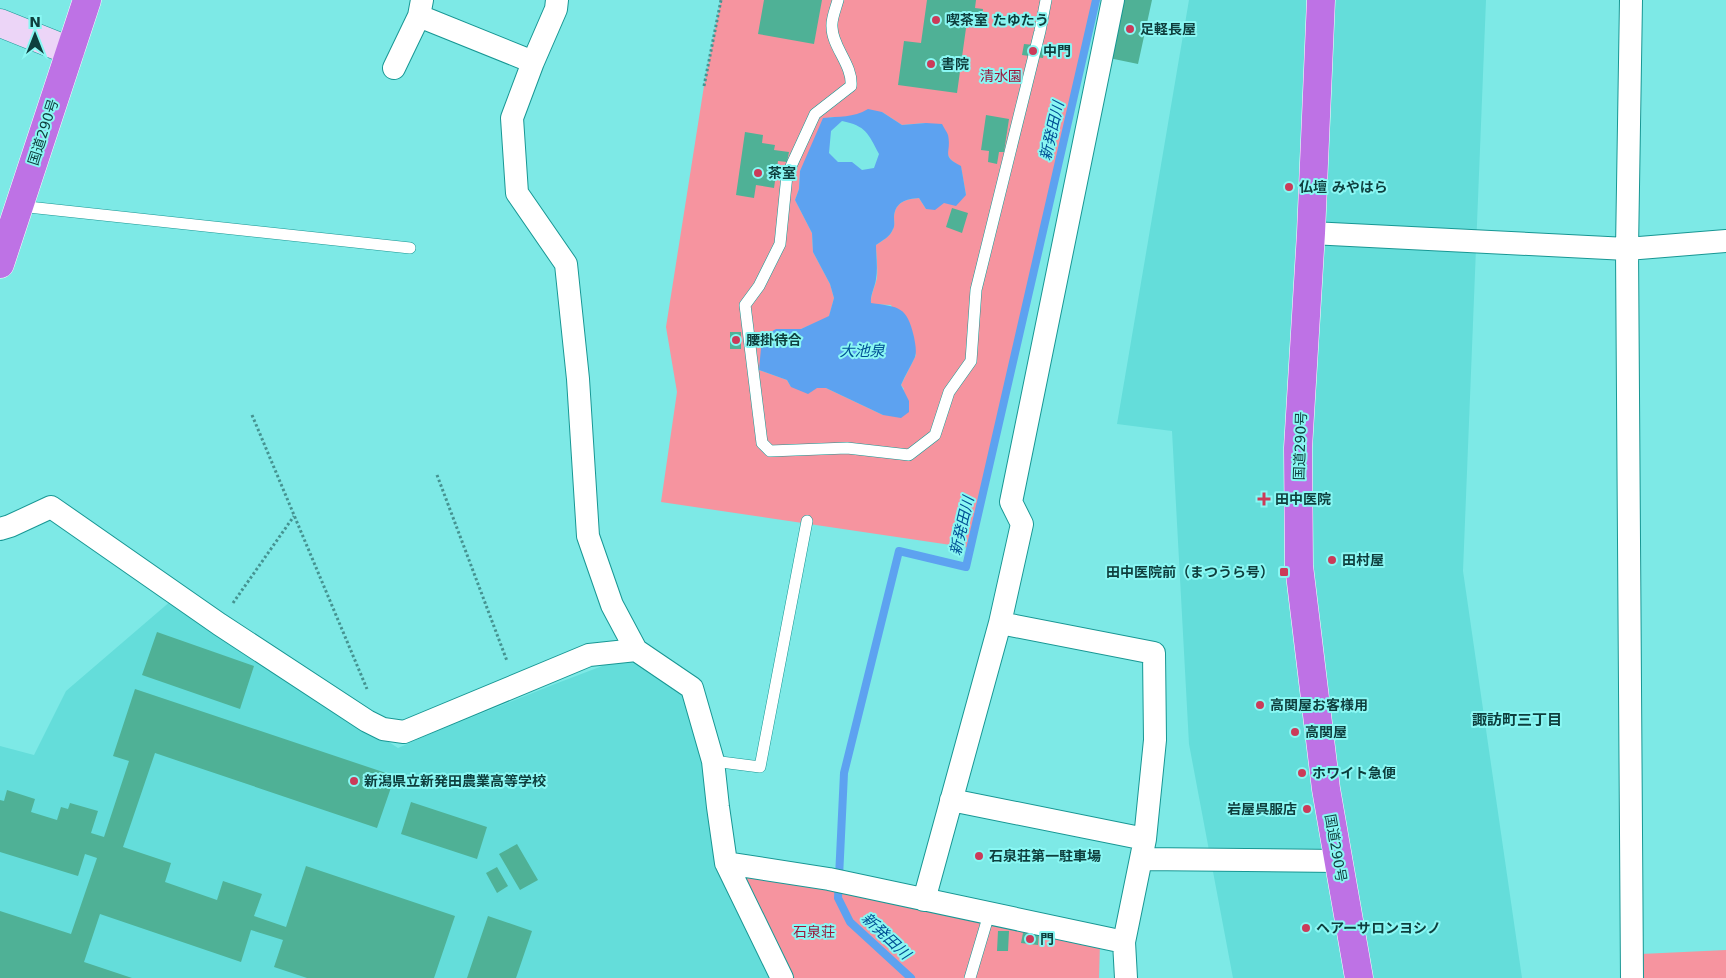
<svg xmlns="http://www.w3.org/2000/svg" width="1726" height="978" font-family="'DejaVu Sans','Noto Sans JP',sans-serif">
  <rect width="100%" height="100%" fill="#7de9e6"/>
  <path fill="#64ddda" d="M1189 0H1486L1463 571 1522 978H1233L1189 744 1172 431 1117 424Z
    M172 600 398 748 437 731 555 684 618 660 633 657 689 692 711 807 780 978H0V746L34 755 66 691Z"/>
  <path fill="#f6949f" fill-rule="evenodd" d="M721 0H1096L971 548 661 502 677 392 666 327 704 86ZM882 112 902 125 926 123 948 135C947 153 944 157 961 167L966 195 926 209 919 198C906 199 895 202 894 217 894 221 895 225 893 229 890 237 883 240 876 245 876 255 878 266 877 277 876 286 870 294 871 304L891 305 916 355 901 385 904 389 883 415 826 388 791 387 787 380 759 370 776 329H801L829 317 834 298 830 284 813 252 812 233 795 200 799 189 800 171 830 117H848Z
    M731 867 1100 943 1099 978H785Z
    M1726 950V978H1641V954Z"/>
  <path fill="#5da2f0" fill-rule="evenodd" d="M868 109 882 112 902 125 926 123 942 124C944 128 947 132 948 135 952 154 940 155 961 166L966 195 956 206 944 203 935 210 926 209 919 198C906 199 895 202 894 217 894 221 895 226 893 229 890 237 883 240 876 245 876 256 878 268 876 279 875 287 870 295 871 303 899 307 907 306 914 337 915 343 917 351 915 357 911 366 905 375 901 385L909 401V412L901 418 883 415 826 388H817L808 394 791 387 787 380 759 370 762 337 776 329H801L829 316 834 298 830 284 813 252 812 233 795 200 799 189 800 171 823 118C839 116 853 118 868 109ZM842 121C866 126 868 133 879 154L874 168 862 170 852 162H838L829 153 831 131Z"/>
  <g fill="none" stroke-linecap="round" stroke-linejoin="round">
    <path stroke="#5da2f0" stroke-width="8" d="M911 978 850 922 838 898 844 773 899 551 966 567 1096 0"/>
  </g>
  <path fill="#4fb196" d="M764 0H822L814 44 758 34Z
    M927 0H976L975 8 983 9 981 23 967 21 957 93 898 85 904 41 921 43Z
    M1121 0H1152L1138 64 1109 58Z
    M1024 44 1045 46 1043 58 1022 55Z
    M986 115 1009 119 1004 152H999L997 164 988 162 989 151 981 150Z
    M745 132 763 135 762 143 775 145 774 150 789 152 787 162 778 161 774 188 756 185 754 198 736 195Z
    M952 208 968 213 962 233 946 227Z
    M730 332H741V349H730Z
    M157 632 254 666 240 709 142 675Z
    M135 689 395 776 377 828 155 753 123 847 171 863 165 882 217 900 223 881 262 894 254 916 286 927 306 866 455 916 434 978H307L274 967 283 940 251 930 241 962 100 914 84 962 132 978H0V911L71 934 97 858 85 854 78 876 0 852V800L4 801 7 790 35 799 31 812 57 820 61 807 68 809 70 803 98 811 91 833 104 837 129 761 113 756Z
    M411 802 487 827 477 859 401 834Z
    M517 844 538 880 520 890 499 854Z
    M497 867 508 886 497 893 486 873Z
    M488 916 532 931 516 978H467Z
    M998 931H1009L1008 951H997Z
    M1023 933 1039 934 1038 945 1021 943Z"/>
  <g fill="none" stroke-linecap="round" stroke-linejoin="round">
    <g stroke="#189794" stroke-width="12">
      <path id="lane" d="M838 0C836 8 831 19 832 27 832 47 853 65 851 86L815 114 787 175 780 244 759 286 745 305 762 443 770 451 847 448 909 455 935 435 949 392 971 361 976 290 1040 31 1046 0
        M19 206 410 248
        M713 761 760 767 807 521
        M970 978 989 914"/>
    </g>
    <g stroke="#189794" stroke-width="24">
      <path id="street" d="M557 0 556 9 533 62 512 118 517 193 566 264 578 379 588 536 612 605 636 650 692 688 713 761 718 807 726 863 782 978
        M1631 0 1627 249 1632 978
        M419 16 533 62
        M394 68 419 16 422 0
        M1311 233 1627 249 1726 241
        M0 529 10 526 51 507 219 624 367 721 383 729 404 732 589 655 636 650
        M951 800 1145 839
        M1141 859 1338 861
        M726 863 829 879 1124 942 1145 839 1155 740 1154 653 1000 623 1022 524 1011 502 1113 0
        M924 900 1000 623
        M1124 942 1126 978"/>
    </g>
    <g stroke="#189794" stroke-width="29">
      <path id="secondary" d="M0 23 70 51"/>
    </g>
    <g stroke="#fff" stroke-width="29">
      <path id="highway" d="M1321 0 1311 233 1298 448 1299 566 1326 789 1359 978
        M0 264 87 0"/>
    </g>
    <path stroke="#459391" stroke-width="3" stroke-dasharray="2.5 2.5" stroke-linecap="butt" d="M704 86 721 0
      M252 415 367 689
      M437 475 507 661
      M233 603 294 516"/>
    <use href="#lane" stroke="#fff" stroke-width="11"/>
    <use href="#street" stroke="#fff" stroke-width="22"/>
    <use href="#secondary" stroke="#ecd5f7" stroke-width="28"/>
    <use href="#highway" stroke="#be72e5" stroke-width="28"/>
  </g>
  <g fill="#cb3b59" stroke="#8af7f3" stroke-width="2">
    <circle cx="936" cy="20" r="5"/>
    <circle cx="1130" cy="29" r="5"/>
    <circle cx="1033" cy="51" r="5"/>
    <circle cx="931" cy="64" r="5"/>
    <circle cx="758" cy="173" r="5"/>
    <circle cx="1289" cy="187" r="5"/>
    <circle cx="736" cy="340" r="5"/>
    <path d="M1261.5 491.5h5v5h5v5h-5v5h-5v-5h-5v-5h5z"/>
    <circle cx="1332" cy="560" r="5"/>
    <rect x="1279" y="567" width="10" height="10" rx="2.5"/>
    <circle cx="1260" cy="705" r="5"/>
    <circle cx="1295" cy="732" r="5"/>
    <circle cx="1302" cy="773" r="5"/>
    <circle cx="354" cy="781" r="5"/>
    <circle cx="1307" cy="809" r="5"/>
    <circle cx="979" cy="856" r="5"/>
    <circle cx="1306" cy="928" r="5"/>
    <circle cx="1030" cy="939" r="5"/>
  </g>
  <g text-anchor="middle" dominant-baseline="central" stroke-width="4" stroke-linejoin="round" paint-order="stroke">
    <g font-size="14" font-weight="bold" fill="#0e3e3d" stroke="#8af7f3" text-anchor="start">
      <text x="946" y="20">喫茶室 たゆたう</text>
      <text x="1140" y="29">足軽長屋</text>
      <text x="1043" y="51">中門</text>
      <text x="941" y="64">書院</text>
      <text x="768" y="173">茶室</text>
      <text x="1299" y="187">仏壇 みやはら</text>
      <text x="746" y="340">腰掛待合</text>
      <text x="1275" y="499">田中医院</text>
      <text x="1342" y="560">田村屋</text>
      <text x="1274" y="572" text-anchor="end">田中医院前（まつうら号）</text>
      <text x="1270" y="705">高関屋お客様用</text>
      <text x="1305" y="732">高関屋</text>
      <text x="1312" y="773">ホワイト急便</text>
      <text x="364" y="781">新潟県立新発田農業高等学校</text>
      <text x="1297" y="809" text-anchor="end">岩屋呉服店</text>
      <text x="989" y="856">石泉荘第一駐車場</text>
      <text x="1316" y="928">ヘアーサロンヨシノ</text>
      <text x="1040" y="939">門</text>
    </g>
    <g font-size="14" fill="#9b173b" stroke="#8af7f3">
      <text x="1001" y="76">清水園</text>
      <text x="814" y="932">石泉荘</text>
    </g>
    <g font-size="14" fill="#0e3e3d" stroke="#8af7f3">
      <text transform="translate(43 132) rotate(-72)">国道290号</text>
      <text transform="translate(1300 446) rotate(-88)">国道290号</text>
      <text transform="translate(1336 848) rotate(80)">国道290号</text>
    </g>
    <g font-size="15" font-style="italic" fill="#005095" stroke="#8af7f3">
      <text transform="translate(1052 131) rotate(-77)">新発田川</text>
      <text x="862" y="351">大池泉</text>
      <text transform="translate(962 526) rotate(-77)">新発田川</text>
      <text transform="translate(886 936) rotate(43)">新発田川</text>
    </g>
    <g font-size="15" font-weight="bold" fill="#0e3e3d" stroke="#8af7f3">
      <text x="1517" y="720">諏訪町三丁目</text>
    </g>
  </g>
  <g transform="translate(35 35)" stroke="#8af7f3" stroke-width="4" paint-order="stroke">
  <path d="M0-4L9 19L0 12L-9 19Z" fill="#0e3e3d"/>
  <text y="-8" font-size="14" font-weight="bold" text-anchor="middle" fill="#0e3e3d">N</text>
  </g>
</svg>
